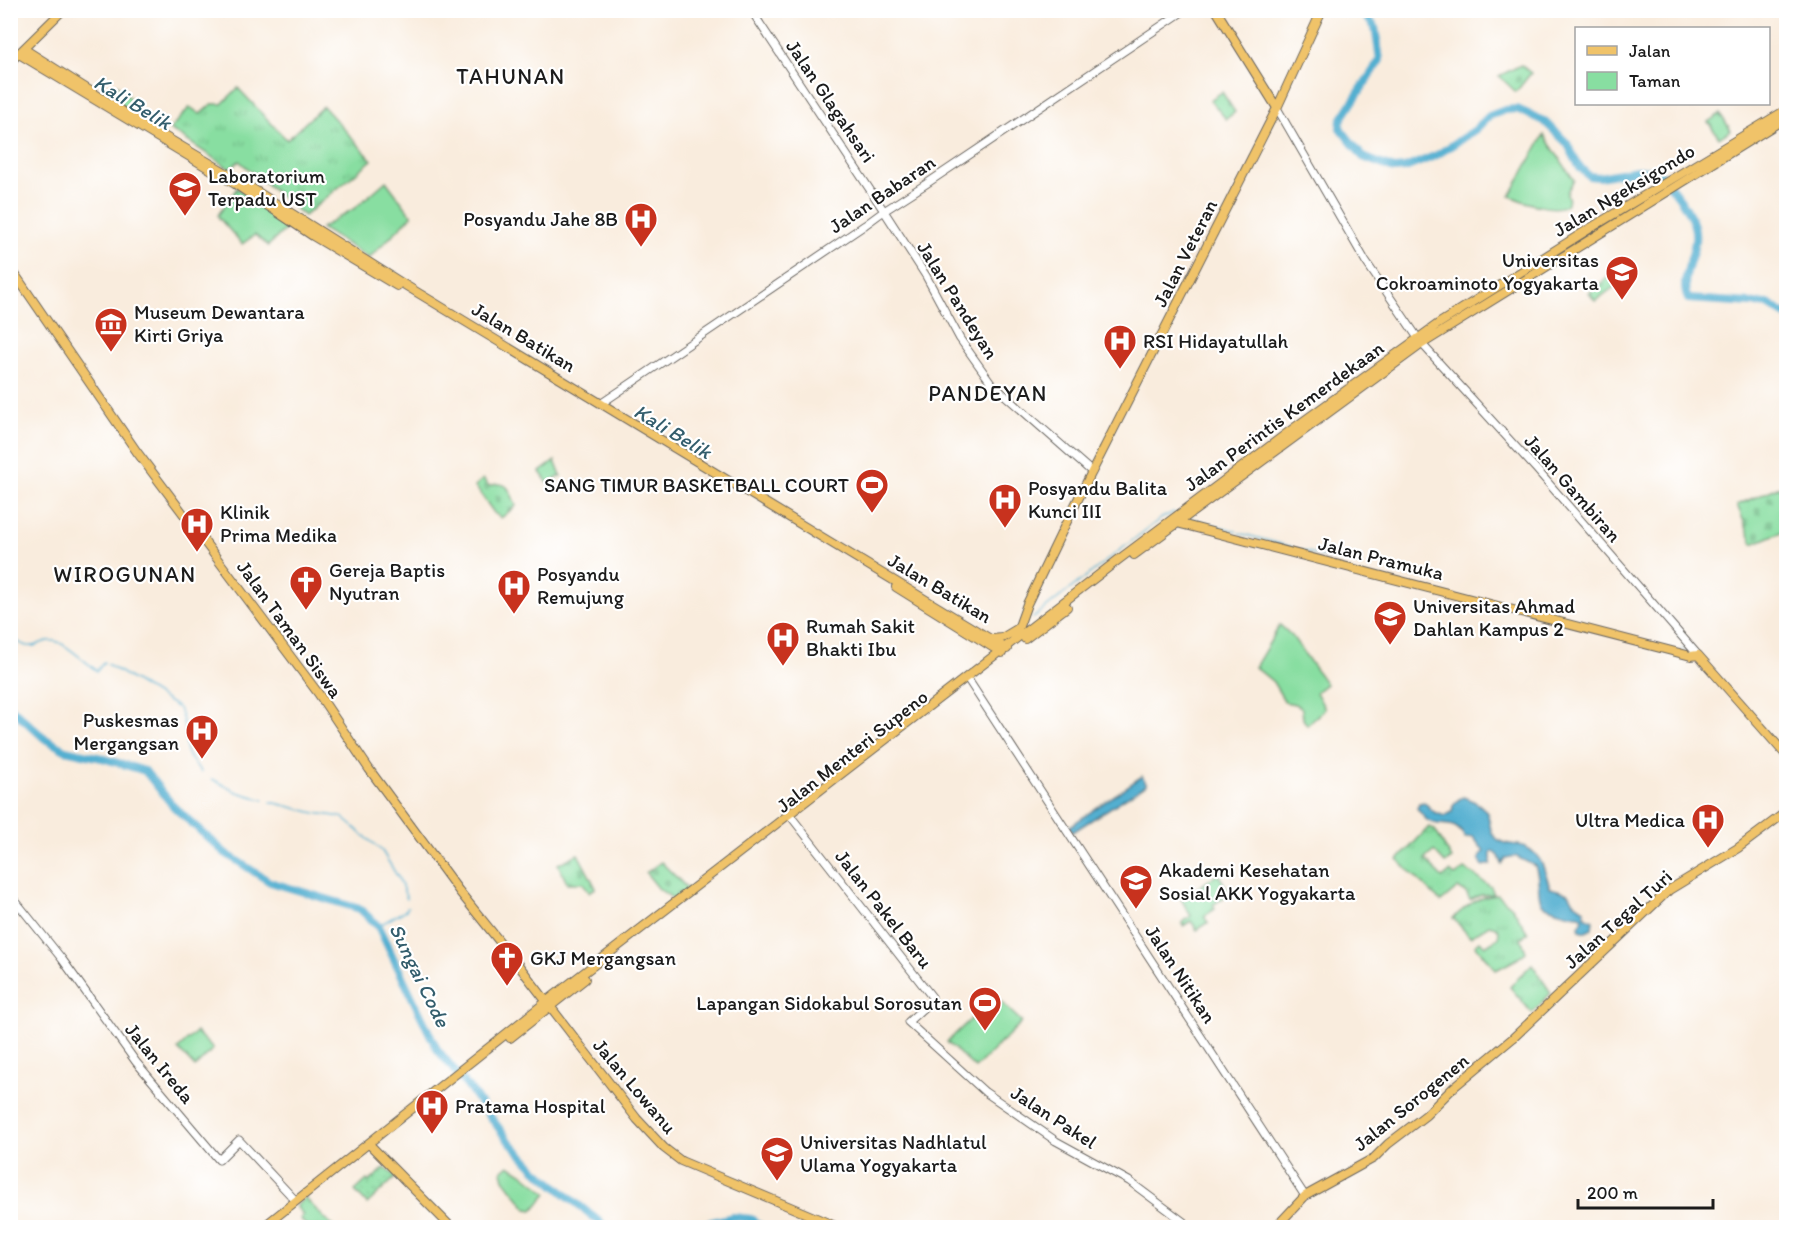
<svg xmlns="http://www.w3.org/2000/svg" width="1797" height="1238" font-family="Itim,sans-serif">
  <defs>
    <pattern id="grass-tufts" width="24" height="20" patternUnits="userSpaceOnUse" patternTransform="scale(1.5)"><rect width="24" height="20" fill="#88dea1"/><path d="M3 7l-1-3M5 7V3M7 7l1-3M15 17l-1-3M17 17v-4M19 17l1-3" fill="none" stroke="#75be8a"/></pattern>
    <pattern id="cemetery-stones" width="16" height="16" patternUnits="userSpaceOnUse" patternTransform="scale(1.5)"><rect width="16" height="16" fill="#88dea1"/><path d="M2 7V4a2 2 0 0 1 4 0v3zM10 15v-3a2 2 0 0 1 4 0v3z" fill="#75be8a"/></pattern>
    <pattern id="garden-dots" width="8" height="8" patternUnits="userSpaceOnUse" patternTransform="scale(1.5)"><rect width="8" height="8" fill="#88dea1"/><path d="M2 2h.1M6 6h.1" fill="none" stroke="#75be8a" stroke-width="1.8" stroke-linecap="round"/></pattern>
  </defs>
  <rect width="100%" height="100%" fill="#fff"/>
  <filter id="ink" filterUnits="userSpaceOnUse"><feTurbulence type="fractalNoise" baseFrequency=".0167" numOctaves="2"/><feDisplacementMap in="SourceGraphic" scale="12" xChannelSelector="R" yChannelSelector="G"/><feConvolveMatrix kernelMatrix="1 2 1 2 8 2 1 2 1" color-interpolation-filters="sRGB"/></filter>
  <filter id="wash" filterUnits="userSpaceOnUse"><feTurbulence type="fractalNoise" baseFrequency=".008" numOctaves="4" result="noise"/><feDisplacementMap in="SourceGraphic" scale="24" xChannelSelector="R" yChannelSelector="G"/><feGaussianBlur stdDeviation="1.35" result="paint"/><feColorMatrix in="noise" values="0 0 0 0 0 0 0 0 0 0 0 0 0 0 0 0 0 1.4 0 .05"/><feComposite in="paint" operator="in"/></filter>
  <g filter="url(#wash)">
    <rect width="100%" height="100%" fill="#f9ecdd"/>
    <path fill="url(#grass-tufts)" stroke="#527d5e" stroke-width="1.5" d="M238 88 287 140 323 106 372 160 304 216 239 161 230 169 170 129 190 107 200 114 212 104H222Z
      M1429 827 1435 830 1452 859 1445 863 1434 851 1425 859 1442 878 1450 872 1455 876 1465 869 1491 887 1494 894 1481 895 1470 900 1466 893 1458 888 1441 902 1398 860Z
      M1498 895 1512 907 1528 933 1521 938 1526 952 1517 959 1496 970 1475 945 1480 941 1485 946 1498 938 1499 930 1496 927 1489 925 1470 937 1453 918C1467 906 1478 896 1498 895Z
      M1532 964 1551 993 1532 1013 1510 987Z"/>
    <path fill="url(#cemetery-stones)" stroke="#527d5e" stroke-width="1.5" d="M1521 65 1531 73 1516 92 1499 76Z
      M1222 92 1235 112 1226 119 1210 100Z
      M1720 114 1731 130 1719 138 1708 122Z
      M1613 273 1621 282 1595 301 1589 293Z
      M483 479 489 486C508 479 510 490 516 506L501 518 494 513 475 486Z
      M1786 484V530L1753 544 1737 505Z
      M578 854 596 888 589 892 583 883H567L558 864Z
      M661 862 689 890 675 900 659 889 646 873Z"/>
    <path fill="#88dea1" stroke="#527d5e" stroke-width="1.5" d="M117 85 134 102 125 110 108 94Z
      M1544 135 1574 180C1572 184 1568 189 1567 193 1567 198 1570 197 1568 202 1561 216 1521 201 1510 196Z
      M386 181 412 216 369 258 321 228 355 208Z
      M237 188 291 224 268 246 255 235 242 244 219 218 218 215Z
      M555 461 561 476 548 483 540 472Z
      M1280 625 1292 636 1326 684 1316 692 1325 709 1307 725 1303 719 1302 709 1295 704 1285 702 1273 682 1255 667Z
      M1218 874 1230 893 1213 905 1215 909 1204 916 1208 923 1197 930 1191 921 1183 926 1182 923 1191 916 1181 899Z
      M995 996 1022 1022 975 1068 947 1042Z
      M196 1032 213 1049 195 1067 178 1049Z
      M509 1165 522 1173 547 1193 533 1210 527 1209 504 1179 502 1171Z
      M305 1198 333 1227H308L300 1219 303 1215 296 1206Z"/>
    <path fill="url(#garden-dots)" stroke="#527d5e" stroke-width="1.5" d="M385 1168 396 1177 367 1204 355 1191 367 1180 369 1182Z"/>
    <path fill="#52afd0" stroke="#376676" stroke-width="1.5" d="M1142 776 1147 784 1073 832 1069 827Z
      M1463 797C1472 799 1486 807 1488 816 1491 825 1489 832 1496 838 1502 844 1510 844 1518 845 1540 848 1545 870 1550 888L1569 893 1574 902 1584 909 1585 916 1593 920 1592 929 1586 932 1580 930 1579 926 1583 919 1580 915C1570 915 1551 909 1542 904 1536 892 1541 880 1535 866L1515 856 1506 858 1502 864 1499 856 1493 851 1491 852V864L1483 866 1479 859 1484 851 1473 837 1465 838C1454 817 1442 830 1427 820 1423 817 1420 812 1417 808L1419 803 1424 802 1434 812 1445 816 1452 812C1452 804 1456 800 1463 797Z"/>
    <g fill="none" stroke-linecap="round" stroke-linejoin="round">
      <path stroke="#52afd0" stroke-width="1.5" d="M10 40 18 48
        M1190 518 1236 531
        M1239 533 1292 547
        M1296 549 1333 559
        M1033 618 1160 519 1174 512
        M10 635C36 660 37 635 58 642 68 646 88 664 97 671L104 662
        M1681 649 1687 650
        M107 664 177 707
        M179 708 183 721 187 754 201 772
        M212 779 237 792 264 800
        M271 802 315 813 342 817 382 851 399 879 407 899
        M378 926 406 910 408 907"/>
      <path stroke="#52afd0" stroke-width="8" d="M1360 10 1375 27 1380 60 1341 120 1340 128 1363 157 1394 169 1405 168 1437 155 1475 130 1489 116 1505 110 1517 109 1544 121 1567 143 1579 166 1589 176 1599 177 1637 170 1658 171C1671 187 1688 205 1694 226 1701 251 1677 276 1688 299L1768 304 1786 315
        M10 707 44 738 65 750 102 758 145 771 174 807 225 853 270 882 360 909 378 926 437 1049 472 1092 507 1139 536 1170 607 1228
        M688 1228 733 1217 751 1219 763 1228"/>
    </g>
  </g>
  <g filter="url(#ink)">
    <g fill="none" stroke-linecap="round" stroke-linejoin="round">
      <g stroke="#696560" stroke-width="9">
        <path id="minor" d="M751 10 884 211 926 276 960 339 992 384 1092 472
          M1277 108 1366 262 1422 344 1537 470 1698 655
          M602 403 865 225 884 211 926 184 1185 10
          M969 681 1305 1196
          M789 814 932 997 931 1001 908 1022 985 1092 1056 1141 1129 1181 1192 1228
          M10 894 62 959 136 1062 219 1160 239 1140 296 1201"/>
      </g>
      <g stroke="#696560" stroke-width="10">
        <path id="major" d="M1216 10 1277 108
          M24 49 125 113 245 184 400 282 1007 649
          M19 54 235 184 313 236 397 286
          M10 62 63 10
          M10 267 137 452 318 693 369 769 459 891 516 962 637 1119 664 1148 681 1161 840 1228
          M1173 522 1691 656 1698 655 1786 755
          M1134 555 1422 344 1786 118
          M896 587 1002 653
          M993 639 1002 638 1017 629
          M1025 639 1067 607
          M1014 640 1027 604 1069 517 1277 108 1322 10
          M510 1038 585 979
          M369 1144 452 1228
          M262 1228 546 1002 1118 560 1294 428 1438 324 1589 229 1786 110
          M1275 1228 1305 1196 1374 1158 1388 1144 1426 1115 1454 1087 1513 1038 1669 890 1738 848 1786 812"/>
      </g>
      <use href="#minor" stroke="#fff" stroke-width="7"/>
      <use href="#major" stroke="#f0c369" stroke-width="8"/>
    </g>
  </g>
  <defs>
    <g id="university-pin" transform="scale(1.725)"><path d="M0 17L-7.5 6A9.5 9.5 0 1 1 7.5 6Z" fill="#c8321e" stroke="#fff"/><path d="M0-5L7-2L0 1L-7-2ZM-4 1L0 2.5L4 1V4Q0 6-4 4Z" fill="#fff"/></g>
    <g id="hospital-pin" transform="scale(1.725)"><path d="M0 17L-7.5 6A9.5 9.5 0 1 1 7.5 6Z" fill="#c8321e" stroke="#fff"/><path d="M-5-5h3v3.5h4V-5h3V5h-3V1.5h-4V5h-3Z" fill="#fff"/></g>
    <g id="museum-pin" transform="scale(1.725)"><path d="M0 17L-7.5 6A9.5 9.5 0 1 1 7.5 6Z" fill="#c8321e" stroke="#fff"/><path d="M0-6L6-3V-2H-6V-3ZM-5-1h2V3h-2ZM-1-1h2V3h-2ZM3-1h2V3H3ZM-6 4H6V6H-6Z" fill="#fff"/></g>
    <g id="stadium-pin" transform="scale(1.725)"><path d="M0 17L-7.5 6A9.5 9.5 0 1 1 7.5 6Z" fill="#c8321e" stroke="#fff"/><path d="M0-5a6.5 5 0 1 0 0 10a6.5 5 0 1 0 0-10ZM-3.5-1.8h7v3.6h-7Z" fill="#fff"/></g>
    <g id="church-pin" transform="scale(1.725)"><path d="M0 17L-7.5 6A9.5 9.5 0 1 1 7.5 6Z" fill="#c8321e" stroke="#fff"/><path d="M-1.2-6h2.4v3.5h3.3v2.4h-3.3V6h-2.4V-.1h-3.3v-2.4h3.3Z" fill="#fff"/></g>
  </defs>
  <g fill-rule="evenodd">
    <use href="#university-pin" x="185" y="188"/>
    <use href="#hospital-pin" x="641" y="219"/>
    <use href="#university-pin" x="1622" y="272"/>
    <use href="#museum-pin" x="111" y="324"/>
    <use href="#hospital-pin" x="1120" y="341"/>
    <use href="#stadium-pin" x="872" y="485"/>
    <use href="#hospital-pin" x="1005" y="500"/>
    <use href="#hospital-pin" x="197" y="524"/>
    <use href="#church-pin" x="306" y="582"/>
    <use href="#hospital-pin" x="514" y="586"/>
    <use href="#university-pin" x="1390" y="617"/>
    <use href="#hospital-pin" x="783" y="638"/>
    <use href="#hospital-pin" x="202" y="731"/>
    <use href="#hospital-pin" x="1708" y="820"/>
    <use href="#university-pin" x="1136" y="881"/>
    <use href="#church-pin" x="507" y="958"/>
    <use href="#stadium-pin" x="985" y="1003"/>
    <use href="#hospital-pin" x="432" y="1106"/>
    <use href="#university-pin" x="777" y="1153"/>
  </g>
  <g text-anchor="middle" dominant-baseline="central" stroke-width="4.5" stroke-linejoin="round" paint-order="stroke">
    <g font-size="20" fill="#1c1c1c" stroke="#fff">
      <text transform="translate(831 101) rotate(56)">Jalan Glagahsari</text>
      <text transform="translate(1624 190) rotate(-31)">Jalan Ngeksigondo</text>
      <text transform="translate(882 194) rotate(-34)">Jalan Babaran</text>
      <text transform="translate(1185 253) rotate(-63)">Jalan Veteran</text>
      <text transform="translate(958 300) rotate(58)">Jalan Pandeyan</text>
      <text transform="translate(524 337) rotate(31)">Jalan Batikan</text>
      <text transform="translate(1284 416) rotate(-36)">Jalan Perintis Kemerdekaan</text>
      <text transform="translate(1573 488) rotate(49)">Jalan Gambiran</text>
      <text transform="translate(1381 558) rotate(14)">Jalan Pramuka</text>
      <text transform="translate(940 588) rotate(31)">Jalan Batikan</text>
      <text transform="translate(290 629) rotate(54)">Jalan Taman Siswa</text>
      <text transform="translate(852 751) rotate(-38)">Jalan Menteri Supeno</text>
      <text transform="translate(884 909) rotate(52)">Jalan Pakel Baru</text>
      <text transform="translate(1618 919) rotate(-42)">Jalan Tegal Turi</text>
      <text transform="translate(1181 974) rotate(57)">Jalan Nitikan</text>
      <text transform="translate(160 1063) rotate(51)">Jalan Ireda</text>
      <text transform="translate(635 1086) rotate(50)">Jalan Lowanu</text>
      <text transform="translate(1411 1102) rotate(-39)">Jalan Sorogenen</text>
      <text transform="translate(1054 1117) rotate(33)">Jalan Pakel</text>
    </g>
    <g font-size="20" fill="#1c1c1c" stroke="#fff" text-anchor="start">
      <text x="208" y="176">Laboratorium<tspan x="208" dy="23">Terpadu UST</tspan></text>
      <text x="618" y="219" text-anchor="end">Posyandu Jahe 8B</text>
      <text x="1599" y="260" text-anchor="end">Universitas<tspan x="1599" dy="23">Cokroaminoto Yogyakarta</tspan></text>
      <text x="134" y="312">Museum Dewantara<tspan x="134" dy="23">Kirti Griya</tspan></text>
      <text x="1143" y="341">RSI Hidayatullah</text>
      <text x="849" y="485" text-anchor="end">SANG TIMUR BASKETBALL COURT</text>
      <text x="1028" y="488">Posyandu Balita<tspan x="1028" dy="23">Kunci III</tspan></text>
      <text x="220" y="512">Klinik<tspan x="220" dy="23">Prima Medika</tspan></text>
      <text x="329" y="570">Gereja Baptis<tspan x="329" dy="23">Nyutran</tspan></text>
      <text x="537" y="574">Posyandu<tspan x="537" dy="23">Remujung</tspan></text>
      <text x="1413" y="606">Universitas Ahmad<tspan x="1413" dy="23">Dahlan Kampus 2</tspan></text>
      <text x="806" y="626">Rumah Sakit<tspan x="806" dy="23">Bhakti Ibu</tspan></text>
      <text x="179" y="720" text-anchor="end">Puskesmas<tspan x="179" dy="23">Mergangsan</tspan></text>
      <text x="1685" y="820" text-anchor="end">Ultra Medica</text>
      <text x="1159" y="870">Akademi Kesehatan<tspan x="1159" dy="23">Sosial AKK Yogyakarta</tspan></text>
      <text x="530" y="958">GKJ Mergangsan</text>
      <text x="962" y="1003" text-anchor="end">Lapangan Sidokabul Sorosutan</text>
      <text x="455" y="1106">Pratama Hospital</text>
      <text x="800" y="1142">Universitas Nadhlatul<tspan x="800" dy="23">Ulama Yogyakarta</tspan></text>
    </g>
    <g font-size="21" font-style="italic" fill="#345e6d" stroke="#fff">
      <text transform="translate(133 102) rotate(31)">Kali Belik</text>
      <text transform="translate(673 431) rotate(31)">Kali Belik</text>
      <text transform="translate(420 975) rotate(64)">Sungai Code</text>
    </g>
    <g font-size="22" letter-spacing="1.5" fill="#1c1c1c" stroke="#fff">
      <text x="511" y="76">TAHUNAN</text>
      <text x="988" y="393">PANDEYAN</text>
      <text x="125" y="574">WIROGUNAN</text>
    </g>
  </g>
  <rect width="1797" height="1238" fill="none" stroke="#fff" stroke-width="36"/>
  <rect x="1575" y="27" width="195" height="78" fill="#ffffff" stroke="#a4a4a4" stroke-width="1.5"/>
  <rect x="1587" y="46" width="30" height="9" fill="#f0c369" stroke="#a4a4a4" stroke-width="1.5"/>
  <text x="1629" y="57" font-size="18" fill="#1c1c1c">Jalan</text>
  <rect x="1587" y="72" width="30" height="18" fill="#88dea1" stroke="#a4a4a4" stroke-width="1.5"/>
  <text x="1629" y="87" font-size="18" fill="#1c1c1c">Taman</text>
  <path d="M1578 1199v9h135v-9" fill="none" stroke="#1c1c1c" stroke-width="3"/>
  <text x="1587" y="1199" font-size="18" fill="#1c1c1c" stroke="#ffffff" stroke-width="4.5" paint-order="stroke">200 m</text>
</svg>
